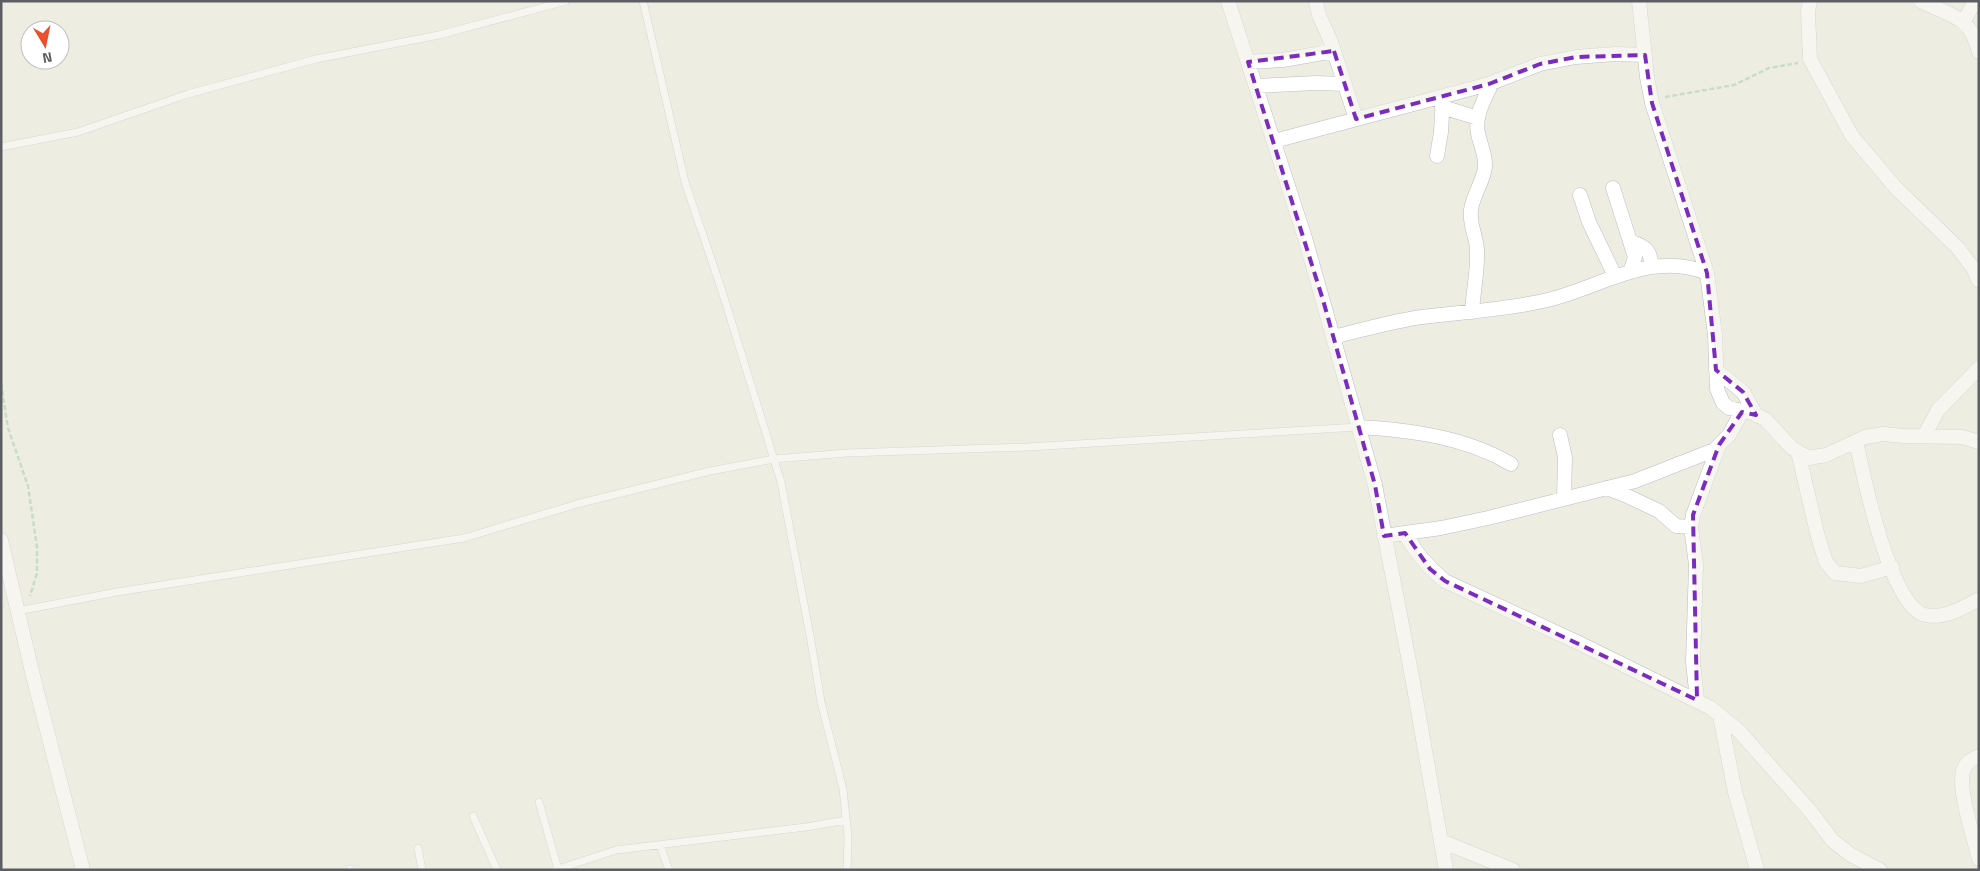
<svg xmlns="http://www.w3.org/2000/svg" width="1980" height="871" font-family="'Titillium Web',sans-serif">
  <rect width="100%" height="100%" fill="#eeede2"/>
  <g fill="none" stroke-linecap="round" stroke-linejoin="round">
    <g stroke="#babcc1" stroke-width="8">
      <path id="service" d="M643 1 685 182 722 291 781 482 811 641 821 702 843 789 848 837 847 870
        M1 147 78 132 188 94 316 59 439 35 566 1
        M18 611 117 592 464 538 577 504 710 471 774 459 847 453 1028 447 1358 427
        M539 802 558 869
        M473 816 497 870
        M660 845 669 870
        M418 848 422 870
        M350 869 351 870
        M555 870 616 850 806 827 846 820"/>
    </g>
    <g stroke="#babcc1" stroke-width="15">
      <path id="minor" d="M1228 1 1305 238 1375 485 1413 682 1446 870
        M1316 1 1319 15 1331 42 1356 119
        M1639 1 1647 77 1652 103 1707 273 1715 335 1717 389 1723 403 1729 408 1752 413 1765 419 1792 448 1809 458 1826 455 1865 437 1883 434 1904 436 1962 437 1979 442
        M1810 1 1808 12 1810 59 1852 136 1896 188 1958 248 1973 268 1979 281
        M1921 1C1952 17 1970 15 1979 52
        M1964 21 1975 1
        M1248 62 1283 60 1334 51
        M1256 86 1316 83 1345 84
        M1442 107 1478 118
        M1274 141 1489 84 1540 64 1576 57 1615 54 1645 55
        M1437 156 1441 132 1443 96
        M1613 188 1635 257 1630 272
        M1580 195 1589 222 1615 276
        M1630 241C1646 247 1650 249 1652 267
        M1472 312C1473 292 1478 271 1477 251 1477 237 1469 225 1471 210 1473 194 1483 183 1485 167 1486 154 1480 145 1478 133 1474 116 1485 98 1492 83
        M1333 337C1363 330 1392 321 1422 317 1462 312 1503 310 1543 301 1597 290 1650 249 1707 273
        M1716 370 1743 392 1756 415
        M1358 427C1411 430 1465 437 1511 464
        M1560 435 1565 457 1564 499
        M1924 436 1938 410 1979 368
        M1856 441C1863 474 1890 607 1925 615 1944 619 1963 608 1979 599
        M1798 452 1818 537 1826 562 1835 573 1861 576 1892 567
        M1606 488 1625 495 1659 511 1676 526 1691 527
        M1405 533C1415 553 1428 567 1445 581L1579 643 1711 708 1739 731 1811 812 1832 840 1851 855 1880 870
        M1384 536 1441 528 1488 518 1635 481 1714 450 1729 435 1742 412
        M1 540 33 676 83 870
        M1697 700 1693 662 1696 565 1691 527 1693 515 1719 445
        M1720 716 1735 792 1757 870
        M1979 756C1971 759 1965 763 1963 771 1958 791 1974 838 1979 859
        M1441 841 1513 870"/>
    </g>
    <path stroke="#97c7aa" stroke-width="2.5" stroke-dasharray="5 2.5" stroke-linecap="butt" d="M1665 97 1734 85 1769 68 1798 63
      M1 383 8 428 28 486 37 547V573L30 596"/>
    <use href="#service" stroke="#fff" stroke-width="7"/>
    <use href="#minor" stroke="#fff" stroke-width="14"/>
  </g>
  <path d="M0 0H1980V871H0ZM1334 51 1356 119 1489 84 1540 64 1576 57 1645 55 1652 103 1707 273 1716 370 1743 392 1756 415 1742 412 1719 445 1693 515 1697 700 1445 581 1430 569 1405 533 1384 536 1375 485 1323 300 1248 62Z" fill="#eeede2" fill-opacity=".55" fill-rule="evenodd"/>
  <path fill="none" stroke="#7b2cbf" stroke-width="4" stroke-dasharray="10 6" stroke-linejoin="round" d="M1334 51 1356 119 1489 84 1540 64 1576 57 1645 55 1652 103 1707 273 1716 370 1743 392 1756 415 1742 412 1719 445 1693 515 1697 700 1445 581 1430 569 1405 533 1384 536 1375 485 1323 300 1248 62Z"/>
  <rect width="1980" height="871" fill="none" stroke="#5b5e63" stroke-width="5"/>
  <g transform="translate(45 45) rotate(170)"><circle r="24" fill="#ffffff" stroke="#bdbfc1"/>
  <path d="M0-4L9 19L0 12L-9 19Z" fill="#ec4f2b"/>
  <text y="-8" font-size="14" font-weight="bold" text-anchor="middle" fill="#5b5e63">N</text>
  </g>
</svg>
